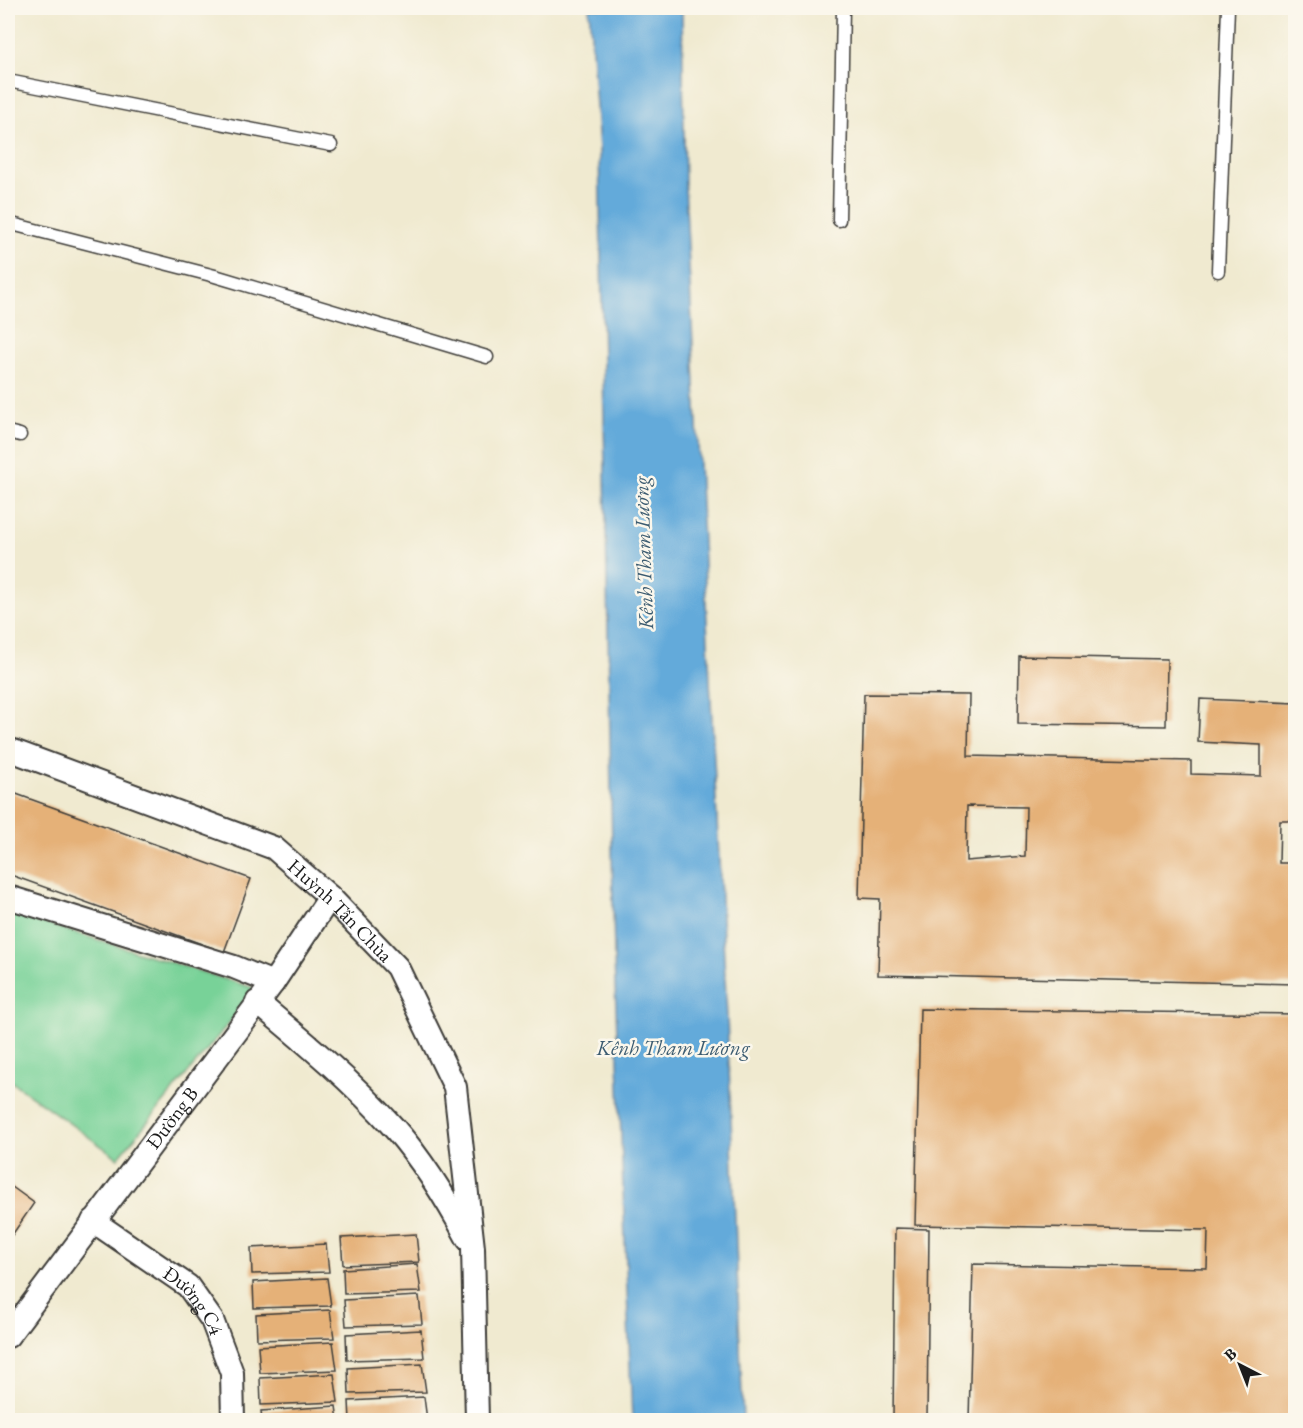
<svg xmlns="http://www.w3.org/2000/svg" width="1303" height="1428" font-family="'EB Garamond',serif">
  <rect width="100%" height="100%" fill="#fbf7ec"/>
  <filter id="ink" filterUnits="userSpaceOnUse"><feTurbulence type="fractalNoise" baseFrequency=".0167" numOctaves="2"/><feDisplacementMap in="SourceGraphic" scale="12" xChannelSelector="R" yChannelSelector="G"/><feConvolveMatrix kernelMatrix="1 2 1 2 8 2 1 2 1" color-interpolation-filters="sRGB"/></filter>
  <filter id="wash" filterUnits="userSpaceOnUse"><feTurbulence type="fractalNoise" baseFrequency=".008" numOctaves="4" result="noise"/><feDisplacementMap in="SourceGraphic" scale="24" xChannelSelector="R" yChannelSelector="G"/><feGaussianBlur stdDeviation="1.35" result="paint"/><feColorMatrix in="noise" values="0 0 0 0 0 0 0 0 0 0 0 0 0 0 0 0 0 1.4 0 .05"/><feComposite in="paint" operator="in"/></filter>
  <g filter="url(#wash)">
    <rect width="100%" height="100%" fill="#f0ead0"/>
    <path fill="#78d298" stroke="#4a775a" stroke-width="1.5" d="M8 912 257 989 118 1158 8 1079Z"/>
    <path fill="#64aada" stroke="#40637b" stroke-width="1.5" d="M589 8H682L685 186 727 1016 743 1420H632L614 958 599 149Z"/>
    <g id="blocks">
      <path fill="#e5b178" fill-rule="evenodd" d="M1019 656 1167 659 1166 726 1018 724Z
        M864 694 969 695 968 756 1191 761V774L1261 776V745L1198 742 1200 699 1296 703V821H1280L1279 863H1296V984L878 975 880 899 859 898ZM967 806 1026 807 1025 856 966 861Z
        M8 791 251 879 224 952 8 874Z
        M920 1009 1296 1014V1420H969L973 1264 1207 1268 1208 1230 915 1225Z
        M8 1184 34 1203 8 1241Z
        M895 1228 929 1229 927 1420H893Z
        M416 1234 419 1262 343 1265 341 1238Z
        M326 1244 329 1272 252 1274 251 1248Z
        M417 1264 421 1292 344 1294 343 1269Z
        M327 1278 331 1306 254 1308 253 1282Z
        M419 1296 422 1324 346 1326 344 1300Z
        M330 1310 334 1338 257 1340 256 1314Z
        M421 1330 424 1358 347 1360 346 1334Z
        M333 1342 337 1370 260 1373 258 1346Z
        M422 1364 426 1392 349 1394 348 1368Z
        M334 1374 338 1402 261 1405 260 1378Z
        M424 1397 427 1420H350L349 1401Z
        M336 1406 338 1420H262L261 1411Z"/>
    </g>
  </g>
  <g filter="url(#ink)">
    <use href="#blocks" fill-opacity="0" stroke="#3c3b37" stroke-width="1.5"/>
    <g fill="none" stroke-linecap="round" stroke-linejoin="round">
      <g stroke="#3c3b37" stroke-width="15">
        <path id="service" d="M8 81 331 145
          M839 220 843 8
          M8 223 215 276 487 357
          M1218 271 1228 8
          M8 432 20 435"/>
      </g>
      <g stroke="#3c3b37" stroke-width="26">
        <g id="minor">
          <path id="s1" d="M8 749 274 848 330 897 397 967 455 1087 473 1248 477 1420"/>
          <path d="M8 897 234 967 273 983"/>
          <path d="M257 1002C305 1042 353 1082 395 1129 424 1162 447 1200 468 1239"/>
          <path id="s2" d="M93 1221 188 1286 212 1320 232 1373 233 1420"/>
          <path id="s3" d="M8 1336 273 983 330 897"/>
        </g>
      </g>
      <use href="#service" stroke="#fff" stroke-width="12"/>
      <use href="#minor" stroke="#fff" stroke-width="22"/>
    </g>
  </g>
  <g text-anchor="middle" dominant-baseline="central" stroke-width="5" stroke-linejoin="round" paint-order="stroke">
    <g font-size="20" fill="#1c1c1c" stroke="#fbf7ec">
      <text stroke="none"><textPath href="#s1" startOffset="375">Huỳnh Tấn Chùa</textPath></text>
      <text stroke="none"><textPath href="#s3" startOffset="273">Đường B</textPath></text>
      <text stroke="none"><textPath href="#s2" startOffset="130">Đường C4</textPath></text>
    </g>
    <g font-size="21" font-style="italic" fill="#3c5c71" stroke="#fbf7ec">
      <text transform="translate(643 553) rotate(-92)">Kênh Tham Lương</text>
      <text x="673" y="1047">Kênh Tham Lương</text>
    </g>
  </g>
  <rect width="1303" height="1428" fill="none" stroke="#fbf7ec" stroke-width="30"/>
  <g transform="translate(1240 1365) rotate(318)" stroke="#fbf7ec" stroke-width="4.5" paint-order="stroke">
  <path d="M0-4.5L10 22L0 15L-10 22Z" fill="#1c1c1c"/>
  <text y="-9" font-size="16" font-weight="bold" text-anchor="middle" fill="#1c1c1c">B</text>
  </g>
</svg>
